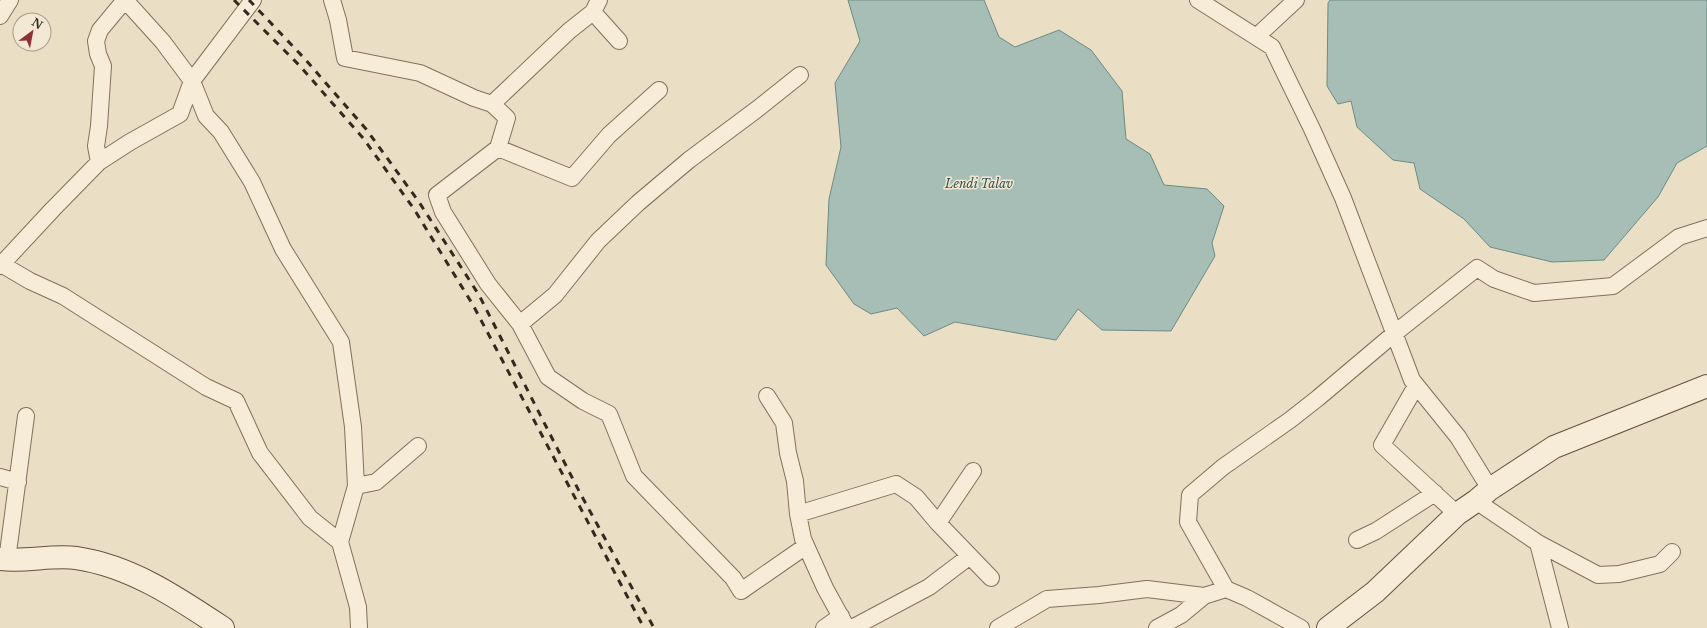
<svg xmlns="http://www.w3.org/2000/svg" width="1707" height="628" font-family="'Libre Baskerville',serif">
  <rect width="100%" height="100%" fill="#eadec4"/>
  <path fill="#a6beb6" stroke="#6d8b83" d="M848 0H984L999 37 1015 47 1059 30 1091 50 1122 91 1126 139 1150 154 1164 185 1207 189 1224 206 1212 243 1215 256 1171 331 1102 330 1078 309 1056 340 955 322 924 336 897 308 871 314 854 304 826 265 829 199 841 147 835 83 860 41Z
    M1330 0H1707V146L1677 163 1658 197 1604 260 1552 262 1490 247 1464 219 1420 189 1414 163 1393 160 1357 127 1351 101 1338 104 1327 86 1328 3Z"/>
  <g fill="none" stroke-linecap="round" stroke-linejoin="round">
    <g stroke="#84705c" stroke-width="18">
      <path id="street" d="M125 0 163 42 192 81 206 116 221 132 252 182 283 249 341 342 353 427 356 486 340 542 358 607 359 628
        M332 0 338 20 345 58 420 73 474 98 492 104 569 31 593 12 599 0
        M1198 0 1272 47 1312 129 1343 198 1412 380 1458 437 1490 489
        M593 12 619 41
        M0 16 10 0
        M1256 37 1296 0
        M492 104 507 118 498 148 437 195 443 212 488 284 520 324 555 295 598 241 638 203 689 160 756 110 800 75
        M498 148 572 178 609 135 659 90
        M99 162 96 146 99 126 103 66 98 54 96 41 100 30 125 0
        M1 264 30 281 63 296 206 387 236 401 260 453 310 518 340 542
        M0 266 53 209 99 162 130 142 180 114 192 81 253 0
        M520 324 548 377 583 401 609 414 634 476 733 578 741 591 806 546
        M1416 386 1382 445 1457 514
        M767 396 784 423 788 453 795 481 798 514 803 539 825 588 847 628
        M973 471 938 523 991 578
        M0 477 18 482
        M356 486 376 482 418 446
        M1476 501 1538 543 1560 628
        M798 514 896 484 916 497 938 523
        M1357 540 1376 531 1435 493
        M1538 543 1598 575 1619 574 1660 564 1672 552
        M7 560 26 416
        M1226 589 1188 522 1190 495 1223 467 1290 420 1318 398 1395 333 1477 268 1494 279 1534 293 1613 286 1679 237 1707 228
        M824 628 841 616
        M852 628 929 587 970 556
        M998 628 1047 599 1099 595 1147 589 1204 596 1226 589 1247 598 1301 628
        M1157 628 1181 615 1204 596"/>
    </g>
    <g stroke="#65513f" stroke-width="24">
      <path id="secondary" d="M0 559C25 562 52 555 76 558 131 566 178 598 223 628
        M1328 628 1375 592 1457 514 1476 501 1490 489 1554 447 1707 386"/>
    </g>
    <use href="#street" stroke="#f6ecd7" stroke-width="16"/>
    <use href="#secondary" stroke="#f6ecd7" stroke-width="22"/>
    <path stroke="#35291f" stroke-width="3" stroke-dasharray="7 7" stroke-linecap="butt" d="M234 0 299 65 363 138 414 209 473 305 644 628
      M249 0 304 58 366 129 419 202 479 295 580 493 654 628"/>
  </g>
  <g text-anchor="middle" dominant-baseline="central" stroke-width="3" stroke-linejoin="round" paint-order="stroke">
    <g font-size="12" font-style="italic" fill="#2f5350" stroke="#f2e8d3">
      <text x="979" y="183">Lendi Talav</text>
    </g>
  </g>
  <g transform="translate(32 32) rotate(32)"><circle r="19" fill="#f2e8d3" stroke="#a69c8b"/>
  <path d="M0-3L7 15L0 10L-7 15Z" fill="#8e3135"/>
  <text y="-6" font-size="11" font-weight="bold" text-anchor="middle" fill="#35291f">N</text>
  </g>
</svg>
